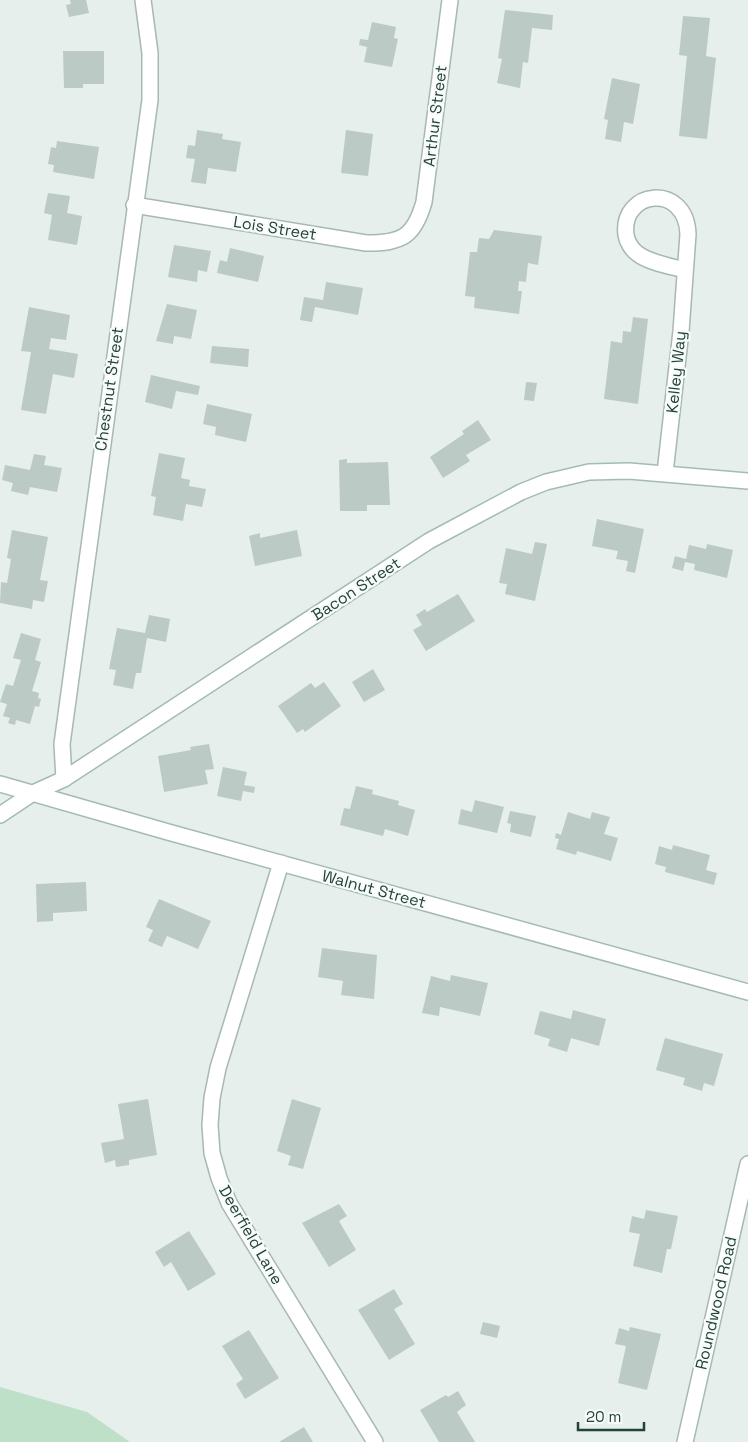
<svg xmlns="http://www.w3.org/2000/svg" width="748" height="1442" font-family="'Space Grotesk',sans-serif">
  <rect width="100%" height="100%" fill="#e6efeb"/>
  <path fill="#bfe0c8" d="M0 1387 87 1412 130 1442H0Z"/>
  <path fill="#bbcac4" d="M70 0H86L89 13 69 17 66 5 71 4Z
    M505 10 553 15 552 30 532 28 528 63 523 62 520 88 497 83 502 59 498 58Z
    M683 16 710 18 706 56 716 58 707 139 679 136 687 56 679 55Z
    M372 22 396 27 394 38 398 39 392 67 364 62 367 47 359 45 360 39 368 40Z
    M63 51H104V84H83V88H64Z
    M612 78 640 84 633 124 624 122 621 142 605 139 608 120 604 119Z
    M197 130 223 134 222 139 241 142 236 172 208 168 206 184 191 182 195 159 186 158 188 145 195 146Z
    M346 130 373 134 368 176 341 173Z
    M57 141 99 147 94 179 53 172 54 165 48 164 51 147 56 148Z
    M48 193 70 196 67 213 82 216 77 245 48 240 52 215 44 213Z
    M494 230 542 236 538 265 528 263 526 282 519 281 518 291H522L519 314 474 308 475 297 465 296 470 252H477L479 238 489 239Z
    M174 245 211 251 207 272 198 270 197 282 168 277Z
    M230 248 264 256 258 282 217 273 220 260 227 262Z
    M326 282 363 288 358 315 315 307 312 322 300 320 304 297 323 300Z
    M167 304 197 310 191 339 174 336 173 344 156 341Z
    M29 307 70 315 66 340 51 338 49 349 78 354 74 378 53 374 46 414 21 410 31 352 21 351Z
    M633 317 648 319 638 404 604 399 611 341 622 343 623 331 631 332Z
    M212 346 249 349 248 367 210 363Z
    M151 375 200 386 198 395 176 391 172 409 145 402Z
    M526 382 537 383 534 401 524 400Z
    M207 404 252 414 246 442 215 435 216 427 203 424Z
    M478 420 491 440 466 455 470 461 443 478 430 457 464 434 462 431Z
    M159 453 185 458 181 478 190 480 189 486 206 489 202 507 186 504 183 521 153 515 156 497 151 496Z
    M34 454 46 456 44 465 62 468 57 492 30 487 28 495 11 491 13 483 2 480 5 465 30 470Z
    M347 459V463L388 462 390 505H367V511H340L339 460Z
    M597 519 644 529 635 573 626 571 628 561 616 559 618 551 592 546Z
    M12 530 48 537 40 580 48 581 44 602 33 600 32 609 0 603 1 582 7 583 11 559 7 558Z
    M297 530 302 556 255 566 249 536 260 533V538Z
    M535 542 547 544 535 601 505 594 507 584 499 583 506 548 532 554Z
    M707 544 733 550 727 578 694 570 695 564 685 562 683 571 672 568 675 556 686 559 689 545 706 549Z
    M458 594 475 621 426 651 413 630 422 625 416 615 425 609 427 612Z
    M149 615 170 619 166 642 147 638 141 673H136L133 689 113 685 116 670 109 669 117 628 145 633Z
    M21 633 41 639 35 660 41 662 32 691 39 693 38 698 41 699 39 707 35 706 30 724 16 720 15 725 8 723 10 718 3 716 7 704 0 702 6 684 13 686 21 660 13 658Z
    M373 669 385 690 364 702 352 682Z
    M324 682 341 706 305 732 303 729 297 733 278 706 311 683 315 688Z
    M209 744 214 769 205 770 208 784 164 792 158 756 191 750 190 747Z
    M223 767 247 772 244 785 255 787 254 793 243 791 241 801 217 796Z
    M356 786 373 790 372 794 399 801 398 805 415 810 408 836 385 829 383 836 340 825 344 808 350 809Z
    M475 800 504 807 497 833 458 824 461 809 472 812Z
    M510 811 536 816 531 837 510 832 511 824 507 823Z
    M568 812 590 819 592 812 610 817 604 834 618 838 611 861 577 851 576 855 556 849 559 839 555 838 556 833 561 835Z
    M673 845 710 855 706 870 717 873 714 885 665 872 666 867 655 864 659 846 672 850Z
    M86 882 87 911 53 913V921L37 922 36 884Z
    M159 899 211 921 198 949 167 936 162 947 148 941 153 930 146 927Z
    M322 948 377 955 374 999 341 995 343 981 318 977Z
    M451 975 488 983 480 1016 440 1007 439 1016 422 1013 431 976 450 981Z
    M573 1010 606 1019 599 1046 571 1038 567 1052 548 1046 550 1039 534 1034 540 1011 571 1019Z
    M665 1038 723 1054 714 1086 704 1083 702 1091 683 1085 685 1078 656 1070Z
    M148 1099 157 1155 129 1160V1165L116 1167 115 1160 105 1163 101 1143 124 1139 118 1104Z
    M292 1099 321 1108 303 1169 288 1165 291 1156 277 1151Z
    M339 1204 347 1216 339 1221 356 1250 329 1267 302 1223Z
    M646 1210 678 1216 671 1249H667L662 1273 633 1266 640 1234 629 1232 632 1216 644 1219Z
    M189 1231 216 1274 188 1291 171 1262 164 1267 155 1252Z
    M394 1289 403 1304 394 1309 415 1344 389 1360 358 1310Z
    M483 1322 500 1326 497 1338 480 1334Z
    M630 1327 661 1334 647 1390 618 1383 626 1346 615 1344 619 1328 629 1331Z
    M249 1330 279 1378 245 1399 236 1384 243 1379 222 1346Z
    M458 1391 466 1405 457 1412 475 1442H439L420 1410 446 1395 448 1397Z
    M304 1427 313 1442H279Z"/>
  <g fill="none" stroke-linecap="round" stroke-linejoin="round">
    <g stroke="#a8b8b2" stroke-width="18">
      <path id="street" d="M134 205 366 243C402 243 414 237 424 202L450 0
        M665 473 681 331 688 234C686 182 620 190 626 235 627 242 632 250 638 254 650 263 670 266 685 270
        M64 779 62 744 150 100V53L143 0
        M281 863 218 1068 212 1098 210 1125 212 1153 219 1178 229 1203 375 1442
        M685 1442 748 1164"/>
    </g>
    <g stroke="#a4bbb3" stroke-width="18">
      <path id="secondary" d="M0 784 168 832 748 992
        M0 815 33 793 64 779 429 541 521 492 546 482 589 472 629 471 748 481"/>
    </g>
    <use href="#street" stroke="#fff" stroke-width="15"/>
    <use href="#secondary" stroke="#fff" stroke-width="15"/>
  </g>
  <g text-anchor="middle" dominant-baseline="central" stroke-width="4.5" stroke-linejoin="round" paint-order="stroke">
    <g font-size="16" fill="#24423a" stroke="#f7fbf9">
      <text transform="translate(435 116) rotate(-83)">Arthur Street</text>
      <text transform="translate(275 228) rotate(9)">Lois Street</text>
      <text transform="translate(676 372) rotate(-84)">Kelley Way</text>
      <text transform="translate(109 389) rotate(-82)">Chestnut Street</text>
      <text transform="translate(356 589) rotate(-33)">Bacon Street</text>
      <text transform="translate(374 889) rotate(15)">Walnut Street</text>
      <text transform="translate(251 1235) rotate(60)">Deerfield Lane</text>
      <text transform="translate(716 1303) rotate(-77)">Roundwood Road</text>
    </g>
  </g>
  <path d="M578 1422v8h66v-8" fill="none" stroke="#24423a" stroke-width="2.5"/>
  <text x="586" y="1422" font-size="15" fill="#24423a" stroke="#f7fbf9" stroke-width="4" paint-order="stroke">20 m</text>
</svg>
